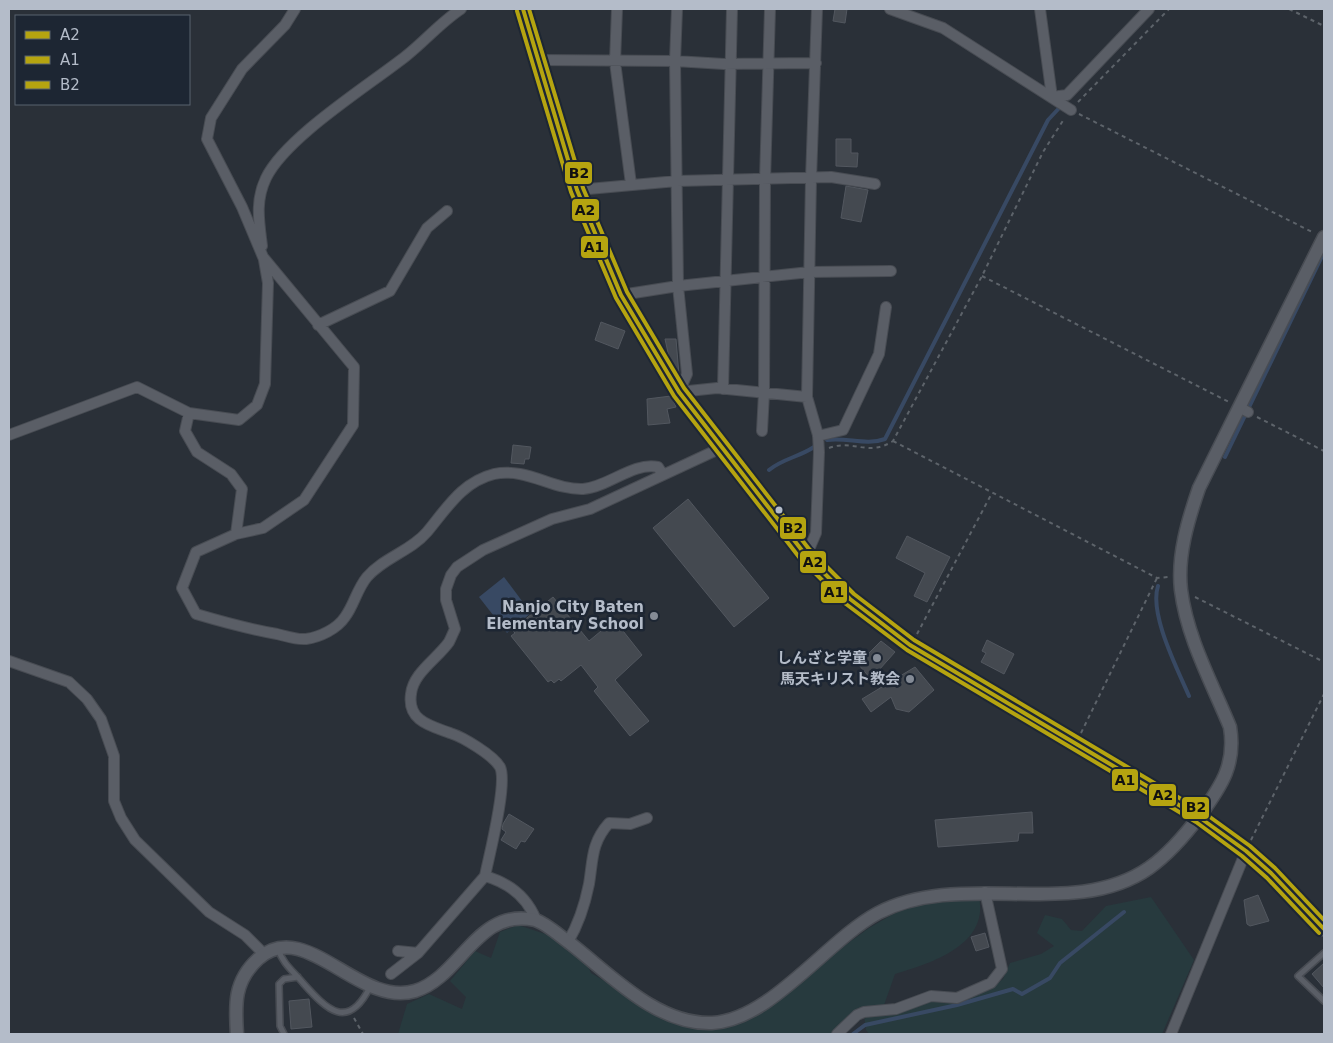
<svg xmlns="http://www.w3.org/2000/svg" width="1333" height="1043" font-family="'DejaVu Sans','Noto Sans JP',sans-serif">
  <rect width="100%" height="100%" fill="#2a3038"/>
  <path fill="#273a3e" d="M979 897C989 945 932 963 895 974L884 1005 858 1008 831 1034H398L407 1004 429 994 462 1009 466 997 450 981 475 951 491 958 500 932 518 925 551 936 586 962 591 973 630 996 698 1028 729 1026 753 1017 836 952 869 928 895 913 919 905Z
    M1151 897 1194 960 1162 1034H869L866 1030 864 1015 895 1013 931 1001 958 1002 989 990 1003 979 1010 963 1041 954 1054 946 1037 933 1045 915 1062 919 1071 930 1082 931 1106 906Z"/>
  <path fill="#384963" d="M504 577 531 613 507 633 479 597Z"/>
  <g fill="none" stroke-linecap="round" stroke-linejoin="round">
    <path stroke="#384963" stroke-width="4" d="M827 440C847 437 866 446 885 439L1048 120 1062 105
      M1225 457 1324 252
      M769 470C782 459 799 457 814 447
      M1158 586C1149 614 1177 668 1189 696
      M853 1034 865 1025 957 1005 1013 989 1022 994 1050 978 1060 963 1124 912"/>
  </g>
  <path fill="#444950" stroke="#52575f" d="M835 9H847L845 23 833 21Z
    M836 139H851V153H858L857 167 836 166Z
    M846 186 868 190 861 222 841 218Z
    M601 322 625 331 618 349 595 340Z
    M665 339H676L679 375 669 357Z
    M671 396 676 407 667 409 670 423 648 425 647 399Z
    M513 445 531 447 529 459H525L524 464 511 463Z
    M688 499 769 598 734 627 653 528Z
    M907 536 950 557 927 602 914 596 925 573 896 558Z
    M553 597 589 641 607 626 609 629 616 622 642 655 615 680 649 721 630 736 594 691 598 687 581 665 561 681 559 679 554 683 551 680 548 682 511 636 515 633 512 630Z
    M987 640 1014 654 1004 674 981 662 986 653 982 651Z
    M881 641 895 652 871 679 858 664Z
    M915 667 934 690 909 712 896 709 891 697 871 712 862 699Z
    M1032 812 1033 833H1019L1018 841 938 847 935 820Z
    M509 814 534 829 525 842 521 841 516 849 501 840 506 832 502 829 503 824Z
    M1258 895 1269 921 1250 926 1247 924 1244 900Z
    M985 933 989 947 976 951 971 937Z
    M1324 963V988L1312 974Z
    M309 999 312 1027 291 1029 289 1001Z"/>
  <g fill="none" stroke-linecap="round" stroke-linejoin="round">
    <g stroke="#484c53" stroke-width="8">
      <path id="service" d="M278 949C283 964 293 971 303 983 327 1010 348 1031 370 987
        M1324 953 1298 976 1324 1001
        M284 1034 280 1026 279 984 284 979 298 977"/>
    </g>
    <g stroke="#484c53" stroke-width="12">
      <path id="minor" d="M295 9 285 25 242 69 211 118 207 139 242 207 263 257 354 367 353 425 304 500 263 528 236 534 196 552 182 588 196 614C223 622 249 629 277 634 286 636 296 640 306 639 320 637 337 629 345 617 354 605 357 589 367 577 383 558 411 551 427 532 447 508 462 482 494 474 526 467 553 490 583 489 609 487 632 462 658 467L663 475
        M617 9 615 62 631 184
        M677 9 675 61 678 286 687 374 679 392
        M890 9 943 28 1071 110
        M1040 9 1052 97
        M538 60 675 61 724 64 816 63
        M1052 97 1067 95 1149 9
        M577 190 677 181 831 177 875 184
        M262 246C259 221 255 201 266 178 286 137 368 86 406 56 425 41 441 22 461 9
        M621 295 678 286 810 272 891 271
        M318 325 390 291 427 228 447 211
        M723 389 732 9
        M679 392 717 388 807 397
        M1239 407 1248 412
        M189 413 185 431 197 452 231 474 242 489 236 534
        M762 431 764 393 765 180 770 9
        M9 435 137 387 189 413 239 420 257 405 265 384 268 283 264 260
        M818 436 843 430 879 354 886 307
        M804 553 810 547 816 533 819 452 818 435 807 397 811 179 817 9
        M9 661 69 682 87 699 101 719 114 756V801L121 818 135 840 209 912 245 935 264 954
        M536 920C527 897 509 883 485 876 489 856 508 783 500 767 493 755 463 737 450 733 431 726 407 721 411 694 413 673 437 659 449 642 451 638 453 633 455 629L446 600V589L451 575 457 567 483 550 552 519 590 509 721 448
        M568 942C578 925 585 904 589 884 593 860 591 843 609 823L630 824 647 818
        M398 951 418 953
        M391 974 418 953 485 876
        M837 1034 857 1015 864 1012 896 1009 931 996 957 998 991 983 1002 969 985 892
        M1171 1034 1246 851"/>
    </g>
    <g stroke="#484c53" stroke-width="15">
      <path id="tertiary" d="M237 1034C235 1004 234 981 258 959 305 916 359 1008 415 991 461 977 477 907 535 920 546 923 561 937 571 944 611 975 657 1025 712 1023 771 1020 826 941 878 913 962 869 1073 921 1149 868 1169 854 1186 834 1201 814 1222 785 1236 764 1230 727 1212 683 1187 638 1181 590 1177 556 1188 520 1199 488L1324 237"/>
    </g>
    <g stroke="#484c53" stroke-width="16">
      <path id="secondary" d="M523 9 577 190 621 295 679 392 804 553 850 599 910 645 1199 817 1246 851 1271 873 1324 929"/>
    </g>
    <path stroke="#5d636a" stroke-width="2" stroke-dasharray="4 4" stroke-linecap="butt" d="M1289 9 1324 26
      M1078 102 1169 9
      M1079 114 1314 233
      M982 276 1229 402
      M1257 417 1324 451
      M893 441 1157 578 1168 577
      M829 448C852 439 869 457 893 441L982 276 1043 152 1064 119
      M1195 597 1324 662
      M917 634 992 493
      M1081 733 1157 578
      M1251 840 1324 694
      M354 1018 363 1034"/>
    <use href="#service" stroke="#5a5e66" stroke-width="5"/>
    <use href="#minor" stroke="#5a5e66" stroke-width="10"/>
    <use href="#tertiary" stroke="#5a5e66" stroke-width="12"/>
    <use href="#secondary" stroke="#595d64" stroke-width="14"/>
    <g stroke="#1d2633" stroke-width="8">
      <path id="bus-1" d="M523 9 577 190 621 295 679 392 804 553 850 599 910 645 1199 817 1246 851 1271 873 1324 929"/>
    </g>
    <g stroke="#1d2633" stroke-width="8">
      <path id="bus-2" d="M517 11 571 192 616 298 674 396 799 557 846 604 907 650 1196 822 1242 856 1267 878 1319 933"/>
    </g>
    <g stroke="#1d2633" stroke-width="8">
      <path id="bus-3" d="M529 9 583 188 627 292 684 388 809 549 854 594 914 640 1203 812 1250 846 1275 868 1324 920"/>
    </g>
    <use href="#bus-1" stroke="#b5a410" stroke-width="4"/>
    <use href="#bus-2" stroke="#b5a410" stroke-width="4"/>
    <use href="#bus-3" stroke="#b5a410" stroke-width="4"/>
  </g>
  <circle fill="#b4bcc9" stroke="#1d2633" stroke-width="2" cx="779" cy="510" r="4.5"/>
  <g fill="#848b96" stroke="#1d2633" stroke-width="2">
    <circle cx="654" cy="616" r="5"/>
    <circle cx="877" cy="658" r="5"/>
    <circle cx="910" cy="679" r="5"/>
  </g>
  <g text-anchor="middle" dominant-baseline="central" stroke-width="5" stroke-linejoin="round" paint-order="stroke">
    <g font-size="15" font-weight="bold" fill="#b4bcc9" stroke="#1d2633" text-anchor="end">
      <text x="644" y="607">Nanjo City Baten<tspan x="644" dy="17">Elementary School</tspan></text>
      <text x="867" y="658">しんざと学童</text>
      <text x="900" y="679">馬天キリスト教会</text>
    </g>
  </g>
  <g stroke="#1d2633" stroke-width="2">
    <rect x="564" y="161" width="29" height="24" rx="5" fill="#b5a410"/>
    <rect x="571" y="198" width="29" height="24" rx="5" fill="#b5a410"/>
    <rect x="580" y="235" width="29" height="24" rx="5" fill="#b5a410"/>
    <rect x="779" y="516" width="28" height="24" rx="5" fill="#b5a410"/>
    <rect x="799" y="550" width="28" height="24" rx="5" fill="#b5a410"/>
    <rect x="820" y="580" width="28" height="24" rx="5" fill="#b5a410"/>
    <rect x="1111" y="768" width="28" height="24" rx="5" fill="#b5a410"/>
    <rect x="1148" y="783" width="29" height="24" rx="5" fill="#b5a410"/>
    <rect x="1181" y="796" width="29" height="24" rx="5" fill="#b5a410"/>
  </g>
  <g font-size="14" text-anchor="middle" font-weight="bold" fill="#111">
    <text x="579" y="178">B2</text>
    <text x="585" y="215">A2</text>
    <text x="594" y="252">A1</text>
    <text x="793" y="533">B2</text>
    <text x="813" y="567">A2</text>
    <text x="834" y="597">A1</text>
    <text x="1125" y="785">A1</text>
    <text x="1163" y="800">A2</text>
    <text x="1196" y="812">B2</text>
  </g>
  <rect width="1333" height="1043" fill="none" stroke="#b4bcc9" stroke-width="20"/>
  <rect x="15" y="15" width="175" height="90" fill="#1d2633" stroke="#59626f"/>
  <rect x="25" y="31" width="25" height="8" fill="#b5a410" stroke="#59626f"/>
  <text x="60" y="40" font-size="15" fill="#b4bcc9">A2</text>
  <rect x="25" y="56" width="25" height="8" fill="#b5a410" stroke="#59626f"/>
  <text x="60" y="65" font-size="15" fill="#b4bcc9">A1</text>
  <rect x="25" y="81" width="25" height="8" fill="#b5a410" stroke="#59626f"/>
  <text x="60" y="90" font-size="15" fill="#b4bcc9">B2</text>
</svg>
